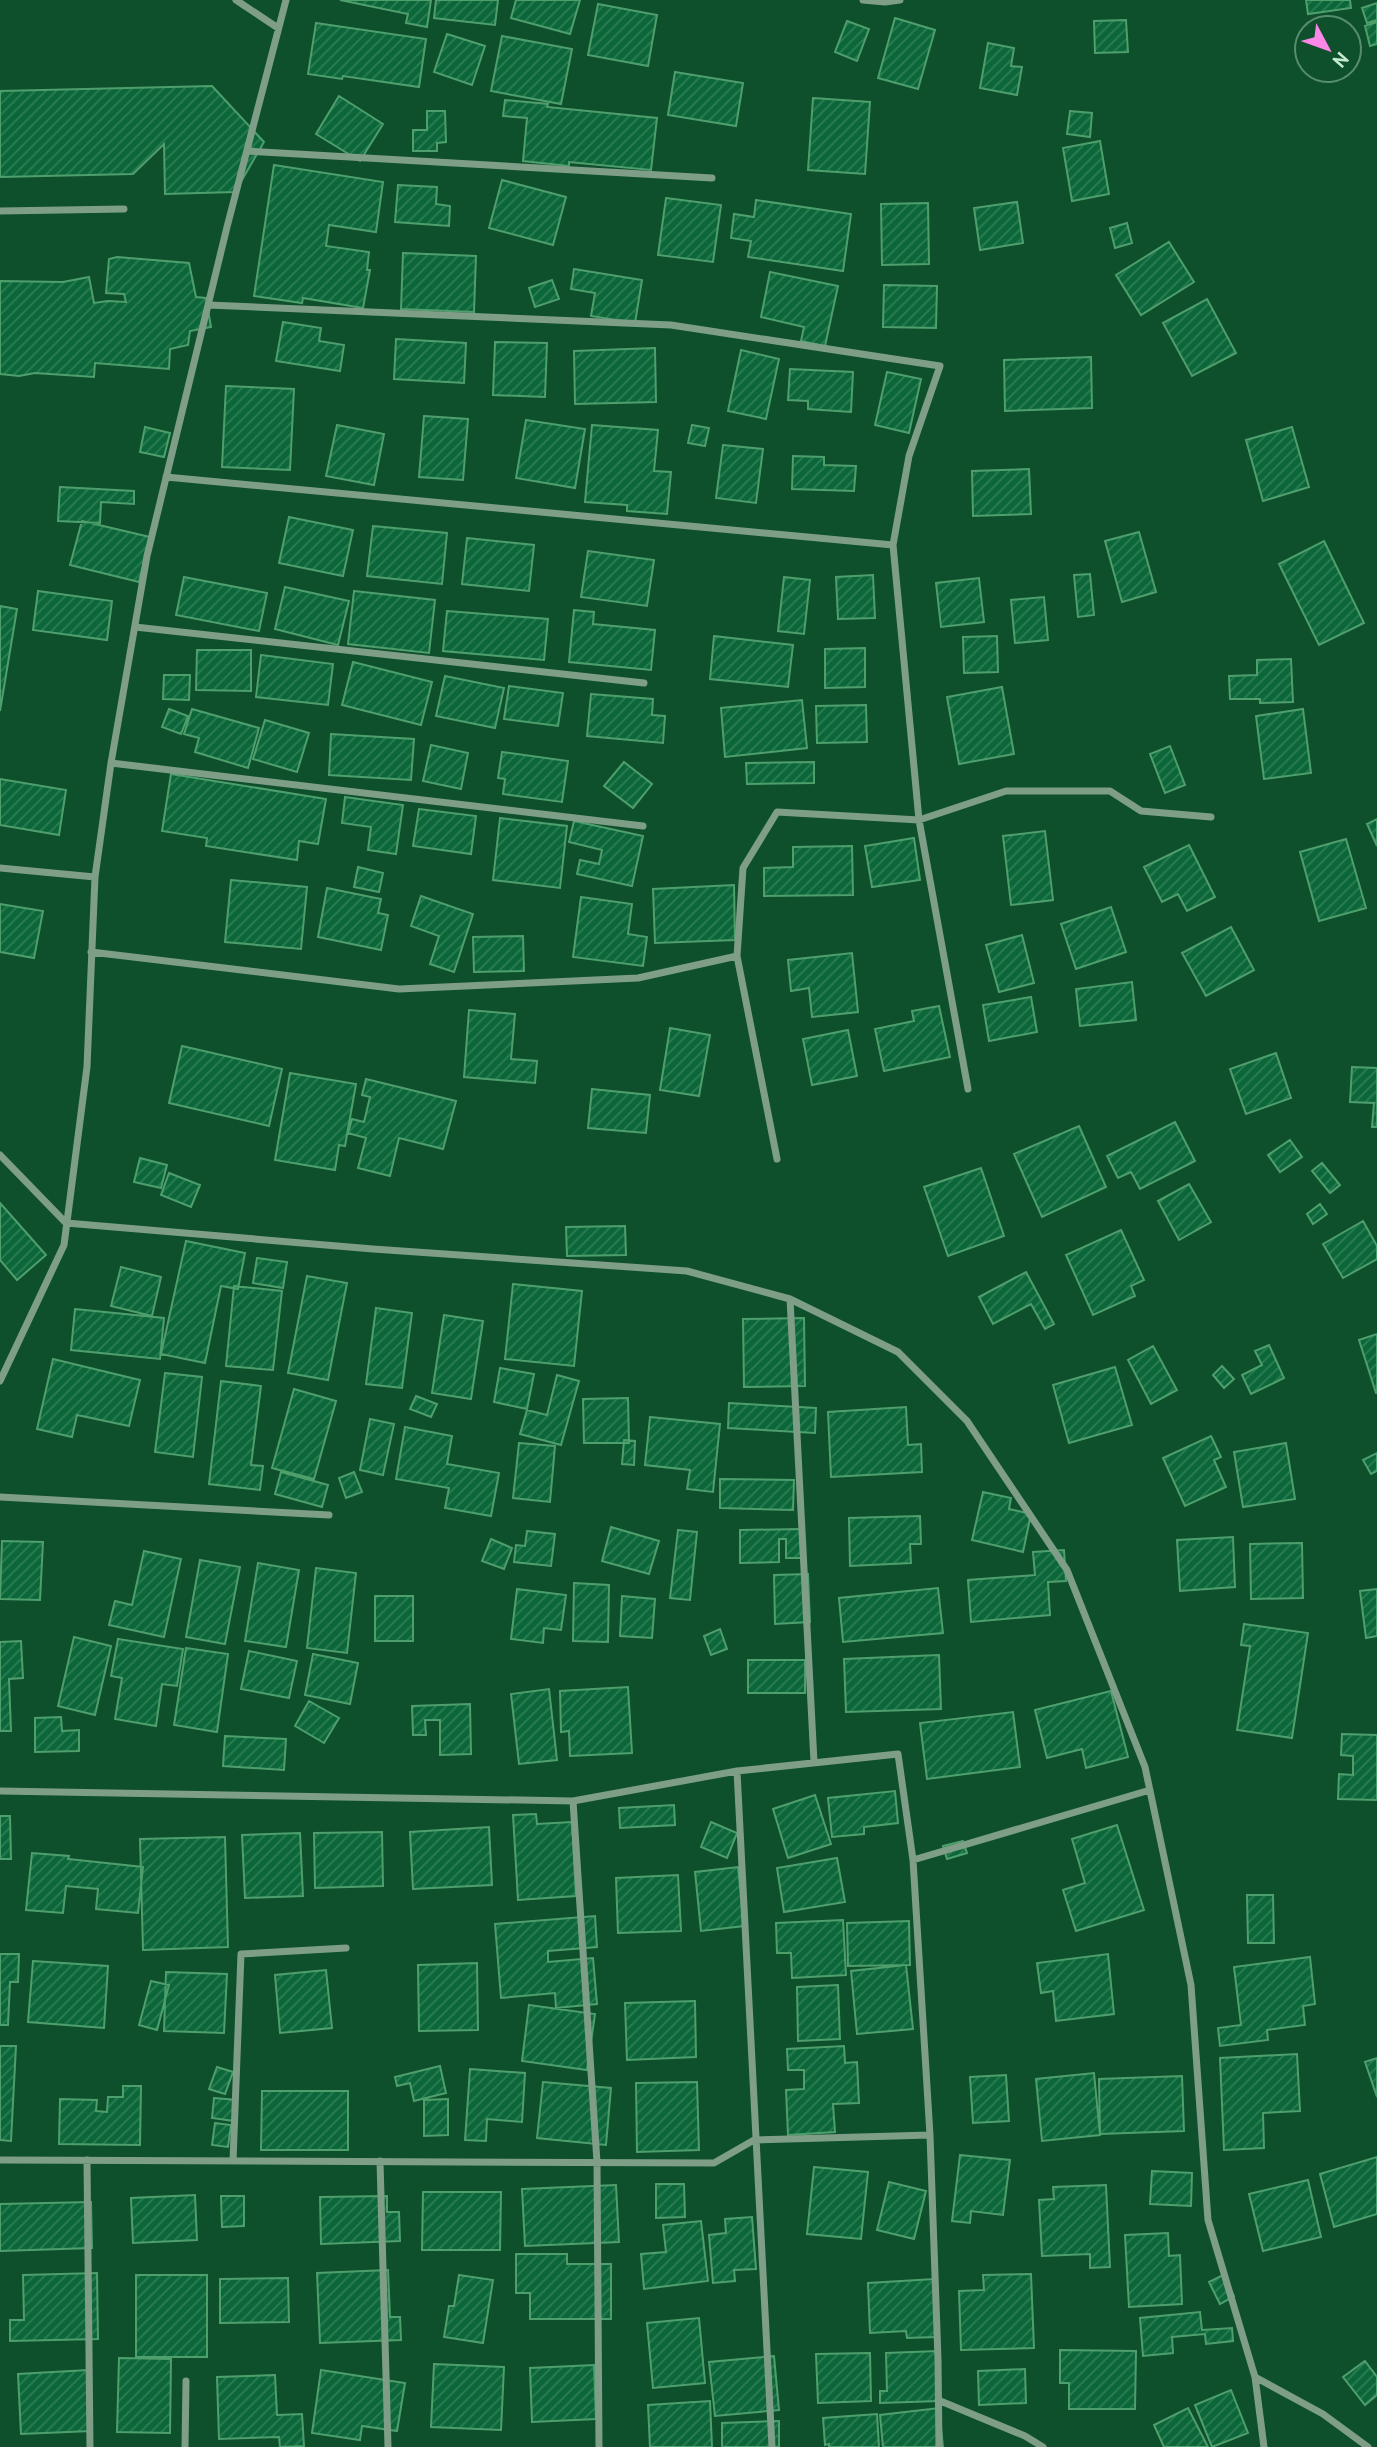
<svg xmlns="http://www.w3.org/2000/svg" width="1377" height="2447" font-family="'PT Sans',sans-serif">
  <defs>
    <pattern id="building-hatch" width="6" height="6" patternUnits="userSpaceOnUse" patternTransform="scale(1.75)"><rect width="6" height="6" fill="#0b6739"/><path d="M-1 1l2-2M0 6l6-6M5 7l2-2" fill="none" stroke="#2d7d55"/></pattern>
  </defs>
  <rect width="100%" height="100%" fill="#0e4f2c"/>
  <path fill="url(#building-hatch)" stroke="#4f9f6d" stroke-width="2" d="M340 0H431L427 27 406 23 408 14Z
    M436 0H498L495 25 434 18Z
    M516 0H580L570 34 511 18Z
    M1306 0H1350L1351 8 1308 14Z
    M1377 3V20L1367 23 1362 8Z
    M598 4 657 15 648 66 588 55Z
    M895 18 935 30 918 89 878 78Z
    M1126 20 1128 52 1095 53 1094 21Z
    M847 21 869 29 857 61 835 52Z
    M1377 22V44L1370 46 1365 26Z
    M316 23 426 39 419 87 343 76 342 79 308 74Z
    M447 34 485 46 472 85 434 72Z
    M502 36 572 49 561 104 491 91Z
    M988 43 1014 48 1011 66 1022 67 1017 95 980 88Z
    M675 72 743 83 736 126 668 115Z
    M212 86 264 142 235 192 165 194 164 144 133 174 0 177V91Z
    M339 96 383 124 360 161 316 134Z
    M813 98 870 102 865 174 808 170Z
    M505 100 548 104 547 107 657 118 651 170 569 162V166L523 161 527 118 503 116Z
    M427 111H445L446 142 437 143V151H413V130H427Z
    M1070 111 1092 113 1090 137 1067 134Z
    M1100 141 1109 194 1072 201 1063 148Z
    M274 165 383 182 376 232 329 225 326 246 369 252 367 270H370L363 308 303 298 302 303 254 296Z
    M502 180 566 197 553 245 489 228Z
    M398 185 437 187 436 204 450 206 449 226 395 222Z
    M666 198 721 205 713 262 658 255Z
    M756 200 851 214 843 271 748 257 751 241 731 238 734 214 754 217Z
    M1017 202 1023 243 980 250 974 208Z
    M928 203 929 264 882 265 881 204Z
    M1127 223 1132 243 1115 248 1110 228Z
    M1169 242 1194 282 1141 315 1116 275Z
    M403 253 476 256 474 312 401 309Z
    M117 257 189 263 196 297 206 298 211 327 190 331 188 345 170 349 169 369 95 363 94 377 35 373 19 376 0 374V281L63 282 89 277 94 303 108 301 126 302 124 294 106 293 109 259Z
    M574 269 642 280 635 323 591 316 595 293 571 289Z
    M770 272 838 286 825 346 801 341 804 327 761 317Z
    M552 280 559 299 535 307 529 288Z
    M884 285 937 286 936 328 883 327Z
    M1207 299 1236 353 1192 376 1163 323Z
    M283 322 321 328 319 341 344 345 340 371 276 361Z
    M396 339 466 343 464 383 394 379Z
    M495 342 547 343 545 397 493 395Z
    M655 348 656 402 575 404 574 351Z
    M741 350 779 359 766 419 728 411Z
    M1091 357 1092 408 1005 411 1004 360Z
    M790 369 853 372 851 412 808 409V401L788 400Z
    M887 372 921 379 909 433 875 425Z
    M226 386 294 389 290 470 222 467Z
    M424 416 468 419 463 480 419 477Z
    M526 420 585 429 575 488 516 478Z
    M337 425 384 434 374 485 326 476Z
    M592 425 658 430 654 471 671 472 667 514 627 511V505L585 502Z
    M692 425 709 428 705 446 688 443Z
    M145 427 170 433 164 457 140 452Z
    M1292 427 1309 487 1263 501 1246 440Z
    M723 445 763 449 756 503 716 498Z
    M793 456 824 457V465L856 466 854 491 792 489Z
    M1029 469 1031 514 973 516 972 471Z
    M60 487 134 491V504L101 502 100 523 58 521Z
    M289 517 353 530 343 576 279 563Z
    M82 521 150 537 139 582 70 565Z
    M373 526 447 533 442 584 367 576Z
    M1139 532 1156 592 1122 602 1105 541Z
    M467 538 534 545 529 591 462 584Z
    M1324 541 1364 623 1319 645 1279 564Z
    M588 551 654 560 647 606 581 597Z
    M1090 574 1094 615 1078 617 1074 575Z
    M873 575 875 618 838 619 836 577Z
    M184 577 267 593 259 631 176 615Z
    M784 577 810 580 804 634 778 631Z
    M979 578 984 622 941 627 936 583Z
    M285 587 349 601 338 645 275 629Z
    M38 591 112 601 107 640 33 630Z
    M354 591 435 600 429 653 348 644Z
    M1044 597 1048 640 1015 643 1011 600Z
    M0 606 17 609 0 711Z
    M574 610 594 612 593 624 655 630 651 670 569 662Z
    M447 611 548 619 544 660 443 651Z
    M714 636 793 645 788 687 710 679Z
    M997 636 998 672 964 673 963 637Z
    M865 648V687L825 688V649Z
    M197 650H251V691L196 690Z
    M261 655 333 664 328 705 256 697Z
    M1291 659 1293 702 1260 703V699H1230L1229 676 1257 675V660Z
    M353 662 432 682 421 725 342 705Z
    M164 675H190L189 700 163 699Z
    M445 676 504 688 495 728 436 716Z
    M509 686 563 693 558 726 504 719Z
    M1002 687 1014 754 959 764 947 697Z
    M591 694 653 699 652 715 665 716 663 743 587 736Z
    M802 700 807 748 725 757 721 708Z
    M866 705 867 742 817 743 816 706Z
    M169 709 188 716 181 734 162 727Z
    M192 709 259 728 248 768 195 752 199 738 184 734Z
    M1303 709 1311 773 1264 779 1256 716Z
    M265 720 309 733 297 772 253 759Z
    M331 734 414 739 411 780 329 775Z
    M431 745 468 753 461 789 423 781Z
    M1170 746 1185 785 1165 793 1150 754Z
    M502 752 568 761 562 802 503 794 505 779 498 778Z
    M624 762 652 784 633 808 604 786Z
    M814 762V783L747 784 746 763Z
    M171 774 326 799 318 844 299 841 297 860 206 846 207 838 162 831Z
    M0 779 66 790 59 835 0 825Z
    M345 797 403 805 396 854 368 850 371 827 342 823Z
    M419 809 476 816 471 854 413 846Z
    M500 818 567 826 560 888 493 880Z
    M1377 819V846L1367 824Z
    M574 821 643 836 632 886 577 874 580 860 599 864 602 850 569 842Z
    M1045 831 1053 900 1011 905 1003 836Z
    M914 838 920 880 872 887 865 846Z
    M1346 839 1366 908 1319 921 1300 852Z
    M1189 845 1215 897 1187 911 1178 894 1162 902 1144 867Z
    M852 846 853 895 764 896V868L793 867V847Z
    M358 867 383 873 379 892 354 887Z
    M231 880 307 887 301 949 225 942Z
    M734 885 735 940 655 943 653 889Z
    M327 888 381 899 378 913 388 915 381 950 318 937Z
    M421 896 473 914 454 972 430 964 439 936 411 926Z
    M581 897 632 904 628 934 647 937 643 966 573 957Z
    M0 904 43 911 34 958 0 952Z
    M1111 907 1126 952 1076 969 1061 924Z
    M1231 927 1254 970 1206 996 1182 953Z
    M1022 935 1034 983 999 992 986 945Z
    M523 936 524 971 474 972 473 937Z
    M852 953 858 1012 812 1017 809 988 791 991 788 960Z
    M1132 982 1136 1020 1080 1026 1076 989Z
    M1031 997 1037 1032 989 1041 983 1005Z
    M939 1006 950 1057 884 1071 875 1029 914 1021 912 1011Z
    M469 1010 515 1014 511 1059 537 1061 535 1083 464 1077Z
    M670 1028 710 1035 699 1096 660 1090Z
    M848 1030 857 1076 812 1085 803 1039Z
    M182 1046 282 1069 269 1126 169 1103Z
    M1276 1053 1291 1098 1246 1114 1230 1069Z
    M1352 1067 1377 1068V1127H1372L1374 1103 1350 1102Z
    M290 1073 356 1084 345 1146 339 1145 335 1170 275 1160Z
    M366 1079 456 1101 443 1149 399 1138 390 1176 358 1168 366 1138 348 1133 352 1119 364 1122 370 1097 362 1095Z
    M592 1089 650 1095 646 1133 588 1128Z
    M1175 1122 1195 1161 1140 1189 1131 1172 1118 1178 1107 1156Z
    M1079 1126 1106 1187 1042 1217 1014 1154Z
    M1290 1140 1302 1157 1280 1172 1268 1155Z
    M140 1158 167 1165 161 1188 134 1182Z
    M1322 1163 1340 1185 1330 1193 1312 1171Z
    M981 1168 1004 1236 948 1256 924 1187Z
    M169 1173 200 1185 191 1207 161 1195Z
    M1189 1184 1211 1222 1179 1240 1158 1201Z
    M0 1203 46 1255 17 1280 0 1260Z
    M1320 1204 1327 1214 1313 1224 1307 1214Z
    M1363 1221 1377 1246V1259L1343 1278 1323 1244Z
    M625 1226 626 1255 567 1256 566 1227Z
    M1121 1230 1144 1280 1131 1286 1135 1296 1093 1315 1066 1255Z
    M186 1241 245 1253 238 1289 221 1286 205 1363 161 1354Z
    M257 1258 287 1262 283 1288 253 1283Z
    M121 1267 161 1277 152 1316 111 1306Z
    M1026 1272 1054 1324 1045 1329 1031 1304 993 1324 979 1297Z
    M307 1276 347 1283 328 1380 288 1373Z
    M513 1284 582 1291 574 1366 505 1359Z
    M234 1286 282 1291 273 1370 226 1366Z
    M376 1308 412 1313 402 1388 366 1384Z
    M75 1309 164 1318 160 1359 71 1350Z
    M444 1315 483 1321 471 1399 432 1393Z
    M804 1318 805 1386 744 1387 743 1319Z
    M1377 1334V1393H1376L1359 1340Z
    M1269 1345 1284 1378 1251 1394 1242 1375 1262 1365 1255 1351Z
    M1153 1346 1177 1390 1151 1404 1128 1360Z
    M53 1359 140 1380 129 1426 77 1415 72 1437 37 1429Z
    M1222 1366 1234 1379 1224 1388 1213 1375Z
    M1115 1367 1132 1425 1069 1443 1053 1385Z
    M500 1368 534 1374 527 1409 494 1402Z
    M165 1373 202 1377 193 1457 155 1452Z
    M557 1375 579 1381 561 1445 520 1434 527 1410 547 1415Z
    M221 1381 261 1386 251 1465 263 1466 260 1490 209 1484Z
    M294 1389 336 1401 314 1479 272 1468Z
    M416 1396 437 1404 431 1417 410 1409Z
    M628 1398 629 1443H584L583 1399Z
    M729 1403 816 1408 815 1433 728 1428Z
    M906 1407 908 1445 921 1444 922 1472 831 1477 828 1412Z
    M650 1417 720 1424 713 1492 687 1489 690 1470 645 1465Z
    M370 1419 394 1424 383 1475 360 1470Z
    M405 1427 452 1436 447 1464 499 1473 491 1516 445 1508 449 1488 396 1479Z
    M1211 1436 1221 1457 1214 1460 1226 1487 1185 1506 1163 1458Z
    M624 1440 635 1441 634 1465 622 1464Z
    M519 1443 555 1446 550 1502 513 1498Z
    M1286 1443 1295 1499 1243 1507 1234 1452Z
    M1377 1453V1471L1371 1474 1363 1460Z
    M281 1472 328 1485 322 1507 275 1494Z
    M354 1472 362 1492 346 1498 339 1478Z
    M720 1479 794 1480 793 1510 720 1508Z
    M983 1492 1011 1498 1009 1509 1031 1514 1023 1552 972 1540Z
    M920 1516 921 1544H910L911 1563 850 1566 849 1518Z
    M611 1527 659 1541 649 1574 602 1561Z
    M800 1529 801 1558H786V1539H779V1562L740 1563V1530Z
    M678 1530 697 1532 690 1600 670 1598Z
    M527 1531 555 1534 551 1566 514 1562 516 1545 525 1546Z
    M1233 1537 1235 1587 1180 1591 1177 1540Z
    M491 1539 512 1548 504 1569 482 1561Z
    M2 1541 43 1542 40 1600 0 1599Z
    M1302 1543 1303 1598 1251 1599 1250 1544Z
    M1064 1550 1066 1581 1048 1582 1050 1615 971 1622 968 1580 1035 1575 1033 1552Z
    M144 1551 181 1559 164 1637 109 1625 115 1601 132 1605Z
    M200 1560 240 1567 225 1644 186 1637Z
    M258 1563 299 1570 286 1647 245 1641Z
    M316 1568 356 1573 347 1653 307 1648Z
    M808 1574 810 1622 775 1624 774 1575Z
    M574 1583 609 1585 608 1642 573 1641Z
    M938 1588 943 1633 843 1642 839 1598Z
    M517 1589 566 1595 561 1630 544 1628 543 1643 511 1639Z
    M1377 1589V1636L1366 1638 1360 1591Z
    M375 1596H413V1641H375Z
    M622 1596 655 1599 652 1638 620 1636Z
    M1244 1624 1308 1633 1292 1738 1237 1730 1250 1646 1241 1645Z
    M720 1629 727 1649 711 1655 704 1636Z
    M74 1637 111 1646 95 1715 58 1706Z
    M118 1639 183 1649 177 1686 162 1684 156 1726 115 1719 122 1678 111 1676Z
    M21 1641 23 1678 9 1679 11 1731H0V1642Z
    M186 1648 228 1654 217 1732 174 1725Z
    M249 1651 297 1661 289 1698 241 1689Z
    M313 1654 358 1663 350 1704 305 1695Z
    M939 1655 941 1709 846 1712 844 1659Z
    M748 1660H805V1693H748Z
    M628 1687 632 1753 570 1756 569 1731 561 1732 560 1691Z
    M549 1689 557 1760 519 1764 511 1694Z
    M1111 1691 1128 1757 1086 1768 1082 1749 1047 1758 1035 1710Z
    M309 1701 339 1718 324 1743 295 1726Z
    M470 1704 471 1754 440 1755V1720H425L426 1735H413L412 1706Z
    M1013 1712 1020 1767 927 1779 920 1723Z
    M61 1717 62 1731 79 1730V1751L35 1752V1718Z
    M1342 1734 1377 1735V1800L1338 1799 1339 1774 1353 1775V1756L1341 1755Z
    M225 1736 286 1739 284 1770 223 1766Z
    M895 1791 898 1823 864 1827V1834L832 1837 828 1798Z
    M815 1795 831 1844 788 1858 773 1809Z
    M674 1805 675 1825 620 1828 619 1808Z
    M536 1814 537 1824 572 1822 576 1896 518 1900 513 1815Z
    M0 1816H10L11 1859H0Z
    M711 1822 737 1833 727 1858 701 1847Z
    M1117 1825 1144 1910 1076 1931 1063 1890 1085 1883 1072 1839Z
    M489 1827 492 1885 413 1889 410 1832Z
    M382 1832 383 1886 315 1888 314 1833Z
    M300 1833 303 1896 245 1898 242 1835Z
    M225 1837 228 1947 143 1950 140 1839Z
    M963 1841 967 1853 947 1859 943 1846Z
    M32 1853 69 1856 68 1859 143 1867 138 1913 96 1909 98 1889 66 1886 63 1913 26 1910Z
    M837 1858 845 1902 784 1912 777 1868Z
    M738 1867 744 1926 701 1931 695 1872Z
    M678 1875 681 1931 618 1933 616 1878Z
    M1247 1895H1273L1274 1943H1248Z
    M595 1916 597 1947 548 1951V1962L593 1958 597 2004 556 2008 555 1993 501 1998 495 1924Z
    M843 1920 846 1975 792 1978 791 1953H777L776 1923Z
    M909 1921 910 1965 848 1966 847 1923Z
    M0 1954H19L18 1982H10L8 2025H0Z
    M1108 1954 1114 2014 1056 2021 1053 1991 1041 1993 1037 1963Z
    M1310 1957 1315 2004 1303 2006 1305 2025 1267 2030 1268 2040 1220 2046 1218 2028 1241 2025 1234 1967Z
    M33 1961 108 1966 104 2028 28 2022Z
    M477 1963 478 2030 419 2031 418 1965Z
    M906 1965 913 2029 857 2034 851 1971Z
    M326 1970 332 2028 280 2033 275 1975Z
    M166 1972 227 1974 224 2033 164 2031Z
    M151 1981 169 1985 157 2030 139 2025Z
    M838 1985 840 2039 798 2041 797 1987Z
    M695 2001 696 2057 627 2060 625 2003Z
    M529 2005 595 2014 587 2070 522 2061Z
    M0 2046H16L11 2141 0 2140Z
    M844 2046 845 2063 857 2062 859 2103 833 2104 835 2132 788 2135 786 2090 804 2089V2070H788L787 2049Z
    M1297 2054 1300 2111 1263 2113 1264 2148 1224 2150 1220 2058Z
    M1377 2058V2097L1365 2062Z
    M440 2066 446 2093 414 2101 410 2083 397 2086 395 2077Z
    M217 2067 233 2072 225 2094 209 2089Z
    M470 2069 525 2073 522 2122 487 2119 486 2141 465 2140Z
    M1094 2073 1100 2135 1042 2141 1036 2079Z
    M1006 2075 1009 2121 973 2123 970 2077Z
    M1182 2076 1184 2131 1100 2134 1099 2079Z
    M543 2082 611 2088 606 2145 537 2138Z
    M697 2082 699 2150 637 2152 636 2083Z
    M123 2086H141L140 2145 59 2144 60 2099 97 2100 96 2111 107 2112 108 2097H123Z
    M262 2091H348V2150H261Z
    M214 2098 237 2100 234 2121 212 2118Z
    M448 2099V2135L424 2136V2100Z
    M215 2123 231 2125 228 2147 212 2145Z
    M960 2155 1010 2160 1003 2215 971 2211 970 2223 952 2221Z
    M1377 2157V2214L1334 2227 1320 2174Z
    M814 2167 868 2172 861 2239 807 2234Z
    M1152 2171 1192 2173 1191 2206 1150 2204Z
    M1308 2180 1321 2237 1263 2251 1249 2194Z
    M889 2182 926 2191 914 2239 877 2230Z
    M656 2184H684L685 2217 656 2218Z
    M616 2185 619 2242 525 2246 522 2189Z
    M1106 2185 1110 2267 1090 2268V2254L1042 2256 1039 2200 1054 2199 1053 2187Z
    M423 2192H501L500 2250H422Z
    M195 2195 197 2240 133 2243 131 2198Z
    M221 2196H244V2226L222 2227Z
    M387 2196V2212H399L400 2241 321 2244 320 2197Z
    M91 2202 92 2248 0 2251V2204Z
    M752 2217 756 2269 734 2270 735 2281 713 2283 709 2235 726 2233 725 2219Z
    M701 2221 708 2281 644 2289 641 2254 666 2252 663 2225Z
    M1168 2233 1169 2256 1180 2255 1182 2304 1129 2307 1125 2235Z
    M516 2254H567V2264H611V2319H530V2293H516Z
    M388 2270 390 2317H400L401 2340 320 2343 317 2273Z
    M97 2273 98 2339 10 2341V2320H24L23 2275Z
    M1031 2274 1034 2348 961 2350 959 2291 984 2290 983 2275Z
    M136 2275H207V2357H136Z
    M459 2275 493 2280 483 2343 444 2337 449 2306H454Z
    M1223 2275 1234 2296 1220 2304 1209 2282Z
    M288 2278 289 2322 220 2323V2279Z
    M934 2279 936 2337 907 2338 906 2331 870 2333 868 2283Z
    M1200 2312 1202 2330 1232 2328 1233 2341 1206 2344 1205 2334 1172 2337 1173 2353 1143 2356 1140 2318Z
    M699 2318 705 2383 653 2388 647 2323Z
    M1060 2350 1136 2351 1135 2409H1069V2383H1060Z
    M938 2351 939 2401 880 2403V2391H887L886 2353Z
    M870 2353 871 2401 818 2403 816 2354Z
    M774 2356 779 2410 715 2416 709 2362Z
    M119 2358 171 2359 170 2433 117 2432Z
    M1365 2361 1377 2377V2395L1365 2405 1343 2377Z
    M434 2364 504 2367 501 2430 431 2427Z
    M594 2365 596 2419 532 2422 530 2368Z
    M1025 2369 1026 2403 979 2405 978 2371Z
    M88 2370 91 2431 21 2434 18 2374Z
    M321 2370 405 2383 397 2431 362 2426 360 2440 312 2433Z
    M275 2375 277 2415 302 2414 304 2446 280 2447 279 2437 219 2439 217 2377Z
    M1231 2390 1248 2433 1212 2447 1195 2405Z
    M710 2401 712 2447H650L648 2405Z
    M939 2408 943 2447H883L880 2415Z
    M1188 2408 1208 2447H1164L1154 2425Z
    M877 2414 879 2447H829V2444L825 2445 823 2418Z
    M779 2421V2447H722V2423Z"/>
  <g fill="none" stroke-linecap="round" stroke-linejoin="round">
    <path stroke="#7e9e88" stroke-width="7" d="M236 0 278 28
      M863 0 885 2 900 0
      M247 151 712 178
      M0 211 124 209
      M208 305 671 325 940 366 909 456 893 545 919 820 968 1089
      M166 477 893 545
      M135 627 644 683
      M111 763 643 826
      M0 868 95 877
      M91 952 399 989 638 978 737 956
      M0 1155 66 1223 373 1249 687 1271 790 1299 898 1352 967 1421 1067 1570 1145 1767 1191 1985 1208 2220 1255 2377 1323 2414 1368 2447
      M777 1159 737 956 743 868 777 812 919 820 1006 791H1110L1141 811 1211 817
      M790 1299 814 1762
      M0 1381 64 1245 87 1067 95 877 111 763 147 556 227 227 286 0
      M0 1497 329 1515
      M737 1771 772 2447
      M0 1791 573 1801 737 1771 898 1754 913 1860 930 2135 938 2359 939 2447
      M573 1801 597 2162 599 2447
      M913 1860 1150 1790
      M0 2160 714 2163 754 2140 930 2135
      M87 2160 90 2447
      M233 2161 241 1954 346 1948
      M380 2161 388 2447
      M1255 2377 1264 2447
      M938 2400 1025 2436 1043 2447
      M185 2447 186 2381"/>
  </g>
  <g transform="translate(1328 49) rotate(131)"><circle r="33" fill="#0e4f2c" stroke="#578d6d" stroke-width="2"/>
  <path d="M0-5L12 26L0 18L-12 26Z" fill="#fb87e6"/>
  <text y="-10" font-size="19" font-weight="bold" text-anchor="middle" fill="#c4eacf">N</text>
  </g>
</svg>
